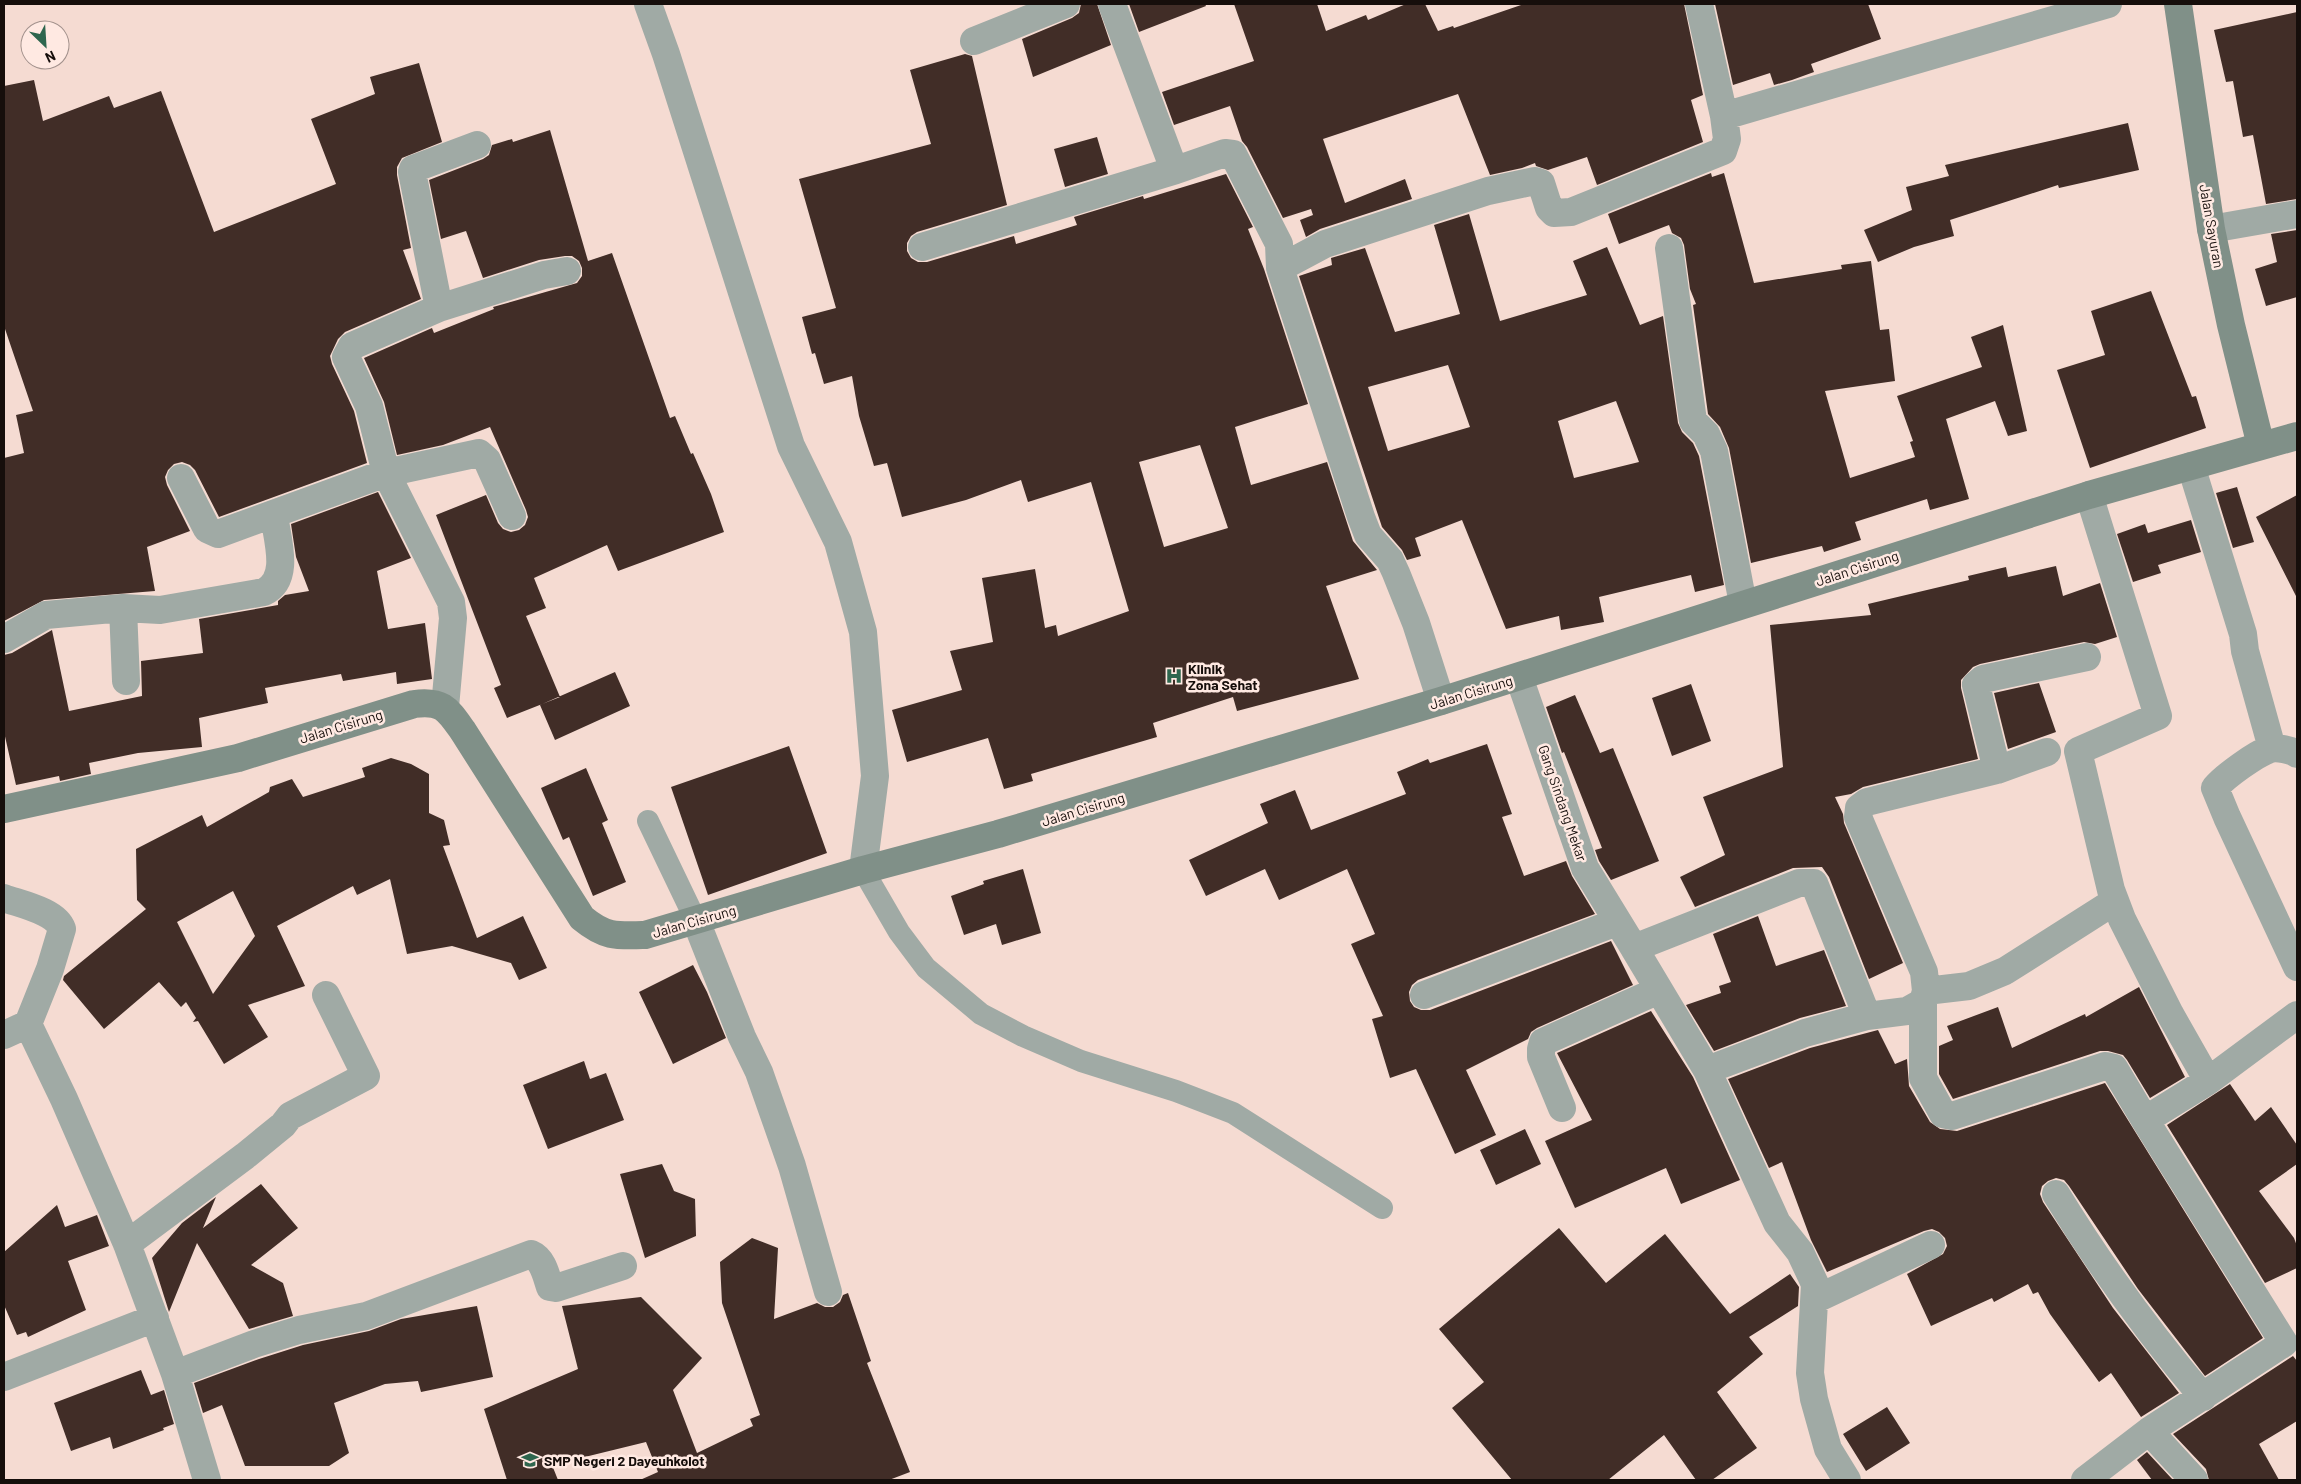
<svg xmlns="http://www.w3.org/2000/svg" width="2301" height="1484" font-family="Barlow,sans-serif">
  <rect width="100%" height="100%" fill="#f5dbd2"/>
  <path fill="#412d27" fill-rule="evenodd" d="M1081 4H1097L1111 45 1033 77 1022 39 1072 18 1079 13Z
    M1129 4H1205L1206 6 1139 32Z
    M1234 4H1317L1326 31 1366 15 1368 20 1406 4H1425L1438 31 1453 26 1454 28 1524 4H1684L1703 95 1691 100 1703 142 1597 185 1587 157 1548 170 1536 166 1535 163 1522 168 1490 175 1458 94 1323 139 1345 203 1405 179 1412 199 1320 229 1306 237 1300 220 1313 215 1311 209 1283 218 1247 147 1242 141 1230 106 1174 125 1162 92 1254 61Z
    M1715 4H1868L1881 39 1811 64 1814 72 1792 80 1774 85 1770 73 1733 85Z
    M2297 12V199L2266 204 2253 135 2243 137 2233 81 2226 82 2214 30Z
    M965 54 972 56 1007 205 917 232 911 236 907 243V251L911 258 918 262H927L1014 236 1016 244 1077 225 1074 217 1143 196 1144 199 1226 174 1253 227 1248 229 1264 269 1308 404 1235 427 1251 485 1327 462 1353 541 1377 570 1326 586 1359 679 1237 711 1233 697 1153 723 1157 737 1031 774 1033 781 1004 789 988 738 907 762 892 710 962 690 950 651 993 642 982 578 1035 569 1045 628 1056 625 1058 636 1129 611 1091 482 1028 502 1021 480 966 500 902 517 887 463 874 466 859 416 852 376 824 384 815 353 812 354 802 317 836 308 799 179 931 144 910 70ZM1200 445 1228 528 1164 547 1139 462Z
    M419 63 442 142 402 158 397 167V175L411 248 403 250 421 299 345 332 338 339 330 356 332 364 354 411 367 463 219 517 195 470 190 465 182 462 174 464 168 470 165 477 167 485 190 531 147 547 155 591 44 600 4 621V458L24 453 16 415 33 411 4 326V86L34 80 43 121 109 96 114 108 161 91 214 232 336 184 311 119 375 94 370 77Z
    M2128 123 2139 170 2059 188 2058 185 1950 220 1954 236 1914 247 1878 262 1864 230 1912 210 1906 187 1949 176 1945 165Z
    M550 130 588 261 612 253 670 418 675 416 691 454 693 453 711 494 724 532 618 571 607 545 534 578 546 608 526 616 560 697 507 718 494 688 501 685 436 515 486 495 498 523 503 529 511 532 519 530 525 525 528 517 526 510 490 427 443 445 397 455 384 402 364 358 432 328 434 333 494 309 493 307 577 283 582 276V268L579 261 572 256H565L539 260 483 278 466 231 441 239 429 180 483 159 489 155 492 145 512 139 513 142Z
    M1097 137 1108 174 1065 187 1054 149Z
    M1711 173 1712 177 1724 173 1754 283 1842 269 1841 265 1871 261 1880 330 1889 329 1895 381 1825 391 1850 478 1915 457 1910 442 1913 441 1897 396 1982 367 1971 337 2003 325 2027 431 2008 436 1995 401 1946 419 1969 499 1930 510 1927 499 1855 522 1861 540 1824 552 1822 546 1751 563 1729 448 1720 427 1708 414 1693 305 1696 304 1690 289 1684 245 1681 238 1672 233 1669 225 1619 244 1608 214Z
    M1469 214 1500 321 1587 295 1573 261 1607 247 1640 325 1663 316 1678 423 1682 432 1693 443 1699 456 1724 585 1695 592 1691 575 1599 597 1604 622 1561 630 1559 616 1506 629 1462 520 1415 538 1421 556 1407 560 1402 550 1382 527 1299 276 1332 265 1331 258 1365 248 1395 332 1460 314 1434 225ZM1448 365 1470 427 1388 451 1368 387ZM1616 401 1639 462 1574 478 1558 421Z
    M2297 230V297L2266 306 2255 269 2277 262 2271 234Z
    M2151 291 2192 397 2196 396 2206 428 2090 468 2057 370 2105 355 2091 311Z
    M2237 487 2254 542 2233 548 2216 493Z
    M378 492 411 558 377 571 388 629 425 623 432 679 397 684 396 672 343 681 341 674 265 688 268 703 199 718 202 747 138 753 89 763 91 774 60 781 59 776 16 785 4 732V655L12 653 52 630 69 711 142 696 141 661 203 653 199 619 278 605V601L285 595 309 591 296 557 291 524Z
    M2297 495V598L2256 517Z
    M2191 520 2201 552 2158 565 2161 573 2133 582 2117 534 2145 524 2148 533Z
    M2056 566 2063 596 2100 583 2117 637 2095 644 2084 642 1980 664 1973 667 1961 680V688L1978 759 1863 787 1851 794 1835 797 1843 814 1844 823 1903 963 1869 979 1829 877 1822 867 1793 868 1695 907 1680 877 1725 855 1703 797 1783 767 1770 625 1871 615 1868 604 1969 580 1968 576 2006 567 2008 577Z
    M615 672 630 706 555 740 540 705Z
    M2039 683 2056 732 2008 749 1994 693Z
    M1691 684 1711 741 1672 756 1652 698Z
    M1575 695 1600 753 1613 748 1659 861 1611 880 1599 861 1595 850 1602 848 1564 752 1562 753 1546 707Z
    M1487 744 1512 814 1502 817 1524 876 1566 861 1572 876 1595 914 1418 980 1412 985 1409 992 1410 1001 1414 1007 1421 1010H1430L1611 941 1633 985 1537 1028 1531 1032 1528 1039 1466 1070 1496 1135 1455 1154 1416 1069 1390 1078 1372 1019 1383 1016 1351 944 1375 934 1347 869 1279 900 1265 869 1206 896 1189 860 1268 823 1260 804 1295 790 1311 830 1406 794 1397 772 1428 759 1430 763Z
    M789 746 827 853 708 895 671 787Z
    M391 758 411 764 429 774V813L444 820 450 845 443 846 477 938 523 916 547 968 519 980 511 963 452 946 407 954 390 879 357 895 353 886 277 926 305 986 248 1005 268 1037 224 1064 198 1021 193 1022 196 1018 186 1002 181 1007 159 982 104 1029 63 980 64 976 146 909 137 900 136 849 202 815 207 827 269 792 270 787 292 779 303 797 365 777 362 768ZM233 891 255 936 213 994 177 922Z
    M586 768 608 820 602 823 626 882 593 896 569 837 563 840 541 788Z
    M1023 869 1041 933 1002 945 996 924 964 935 951 896 984 884 983 881Z
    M1758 916 1776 966 1824 950 1846 1006 1800 1018 1714 1051 1686 1005 1721 993 1719 986 1731 982 1713 934Z
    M693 965 707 992 726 1038 673 1064 639 992Z
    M2139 987 2185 1077 2150 1098 2127 1060 2123 1055 2108 1051H2100L1953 1099 1939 1074V1046L1953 1040 1947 1026 1998 1007 2012 1048 2085 1014 2086 1017Z
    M1651 1011 1693 1077 1740 1180 1681 1204 1666 1168 1575 1208 1545 1141 1592 1120 1557 1053Z
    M1878 1030 1895 1064 1907 1059 1909 1086 1930 1122 1940 1129 1957 1131 2105 1083 2263 1338 2205 1376 2138 1289 2069 1186 2064 1180 2056 1178 2048 1181 2042 1186 2040 1194 2043 1202 2113 1308 2179 1393 2141 1417 2111 1373 2099 1382 2050 1314 2038 1292 2033 1294 2028 1284 1994 1302 1992 1298 1931 1326 1907 1274 1943 1254 1947 1246 1945 1238 1939 1232 1932 1229 1924 1231 1827 1272 1811 1240 1782 1162 1769 1168 1728 1079 1810 1048Z
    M584 1061 590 1079 606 1073 624 1120 548 1149 523 1085Z
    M2230 1084 2255 1121 2271 1107 2297 1145V1164L2259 1191 2294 1238 2297 1246V1268L2265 1283 2167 1125Z
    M1525 1129 1541 1164 1496 1185 1480 1150Z
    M662 1164 674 1191 695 1199 696 1236 645 1258 620 1174Z
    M261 1184 298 1228 251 1265 283 1283 293 1316 249 1329 197 1243 169 1312 152 1258 182 1223 216 1197 203 1228Z
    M57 1205 65 1227 97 1215 109 1246 68 1261 86 1310 28 1337 26 1332 17 1335 4 1305V1252Z
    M1559 1228 1606 1283 1665 1234 1730 1314 1790 1274 1799 1287 1798 1306 1749 1337 1763 1354 1717 1392 1757 1448 1712 1480H1696L1664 1435 1608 1480H1512L1452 1408 1484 1382 1439 1329Z
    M752 1238 778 1248 774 1319 817 1303 825 1307H833L840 1302 843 1295 848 1293 871 1361 867 1363 910 1472 889 1480H640L658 1472 646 1442 552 1465 558 1480H507L484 1409 578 1369 562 1306 641 1297 702 1358 673 1390 697 1453 753 1426 750 1419 760 1415 722 1303 720 1262Z
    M477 1306 493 1377 421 1392 418 1381 385 1384 334 1403 349 1453 329 1466H245L222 1405 203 1413 194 1383 259 1359 303 1345 369 1331 401 1319Z
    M2293 1356 2297 1361V1421L2259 1444 2279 1480H2209L2206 1469 2173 1434Z
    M141 1370 151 1395 164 1390 174 1424 163 1428 164 1430 113 1449 110 1437 71 1451 54 1403Z
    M1887 1407 1910 1443 1866 1471 1843 1434Z
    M2147 1452 2173 1480H2152L2137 1460Z"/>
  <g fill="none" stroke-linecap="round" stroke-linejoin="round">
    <path stroke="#a0aaa5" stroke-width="22" d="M648 821 696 921
      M863 870 899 932 926 968 981 1014 1023 1036 1081 1061 1176 1091 1233 1113 1382 1208"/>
    <path stroke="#a0aaa5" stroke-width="28" d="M648 4 666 54 791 446 838 542 863 632 875 776 863 870
      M1112 4 1172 164 1176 170 1225 153 1233 154 1279 244 1280 268 1361 517 1368 535 1390 560 1396 573 1416 623 1441 701
      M1699 4 1724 116 2108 4
      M974 41 1066 4
      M2211 229 2297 214
      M922 247 1176 170
      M1669 248 1693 421 1706 434 1714 451 1743 604
      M1280 268 1325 244 1488 191 1535 181 1541 183 1549 208 1554 213 1571 212 1723 151 1727 139 1724 116
      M439 308 544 275 567 271
      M2191 466 2243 634 2245 651 2272 748
      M181 478 207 529 218 534 386 473 479 453 487 460 512 516
      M2089 495 2158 716 2078 751 2111 890 2122 919 2170 1014 2208 1081
      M123 608 160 610 264 592C291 579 277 539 274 515
      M4 639 46 615 123 608 126 681
      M1519 677 1585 868 1634 948
      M445 707 453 618 451 602 386 473 369 406 346 357 352 346 439 308 412 172 413 169 477 145
      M2297 754C2292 750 2277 747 2270 749 2256 754 2225 776 2215 788L2227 817 2297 967
      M1997 770 1976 685 1983 679 2087 657
      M4 898C20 904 56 911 62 929L50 969 28 1024 4 1035
      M696 921 742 1037 759 1072 792 1166 828 1292
      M1926 991 1969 986 2005 971 2115 901
      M1424 995 1617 922
      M1923 1002V1078L1943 1114 1952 1116 2105 1066 2114 1068 2145 1120
      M28 1024 64 1099 127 1244 175 1374 207 1480
      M1707 1070 1805 1033 1867 1016 1907 1011 1923 1002 1926 991 1924 972 1858 817 1859 808 1867 802 1997 770 2047 752
      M1562 1108 1541 1057V1049L1543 1042 1659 990
      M2056 1194C2100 1266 2149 1333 2203 1397
      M127 1244 245 1156 283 1125 290 1116 366 1076 326 995
      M1816 1299 1931 1245
      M175 1374 254 1344 299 1330 366 1316 531 1254C543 1259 546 1275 550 1287L556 1288 623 1266
      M4 1377 155 1318
      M2149 1431 2194 1480
      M1847 1480 1828 1449 1814 1399 1810 1373 1815 1284 1800 1252 1777 1223 1707 1070 1634 948 1799 883H1814L1867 1016
      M2085 1480 2149 1431 2284 1343 2145 1120 2208 1081 2297 1015"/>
    <path stroke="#809088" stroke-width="28" d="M2178 4 2211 229 2231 325 2261 446
      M4 809 238 758 414 704C443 700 448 710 463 731L582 918C605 937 616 936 645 935L863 870 998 834 1441 701 2089 495 2297 436"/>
  </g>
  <defs>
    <g id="hospital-bare" transform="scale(1.35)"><path d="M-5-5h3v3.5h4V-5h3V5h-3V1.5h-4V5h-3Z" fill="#2e664e" stroke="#ffe9e2" stroke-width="2.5" paint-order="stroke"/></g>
    <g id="school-bare" transform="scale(1.35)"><path d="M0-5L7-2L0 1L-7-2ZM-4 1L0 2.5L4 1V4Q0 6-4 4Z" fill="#2e664e" stroke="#ffe9e2" stroke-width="2.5" paint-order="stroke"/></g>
  </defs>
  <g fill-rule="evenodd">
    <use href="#hospital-bare" x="1174" y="676"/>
    <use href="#school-bare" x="530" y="1460"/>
  </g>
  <g text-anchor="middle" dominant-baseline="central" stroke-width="5" stroke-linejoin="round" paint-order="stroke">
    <g font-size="14" fill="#160e0b" stroke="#ffe9e2">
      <text transform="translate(2212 226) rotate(80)">Jalan Sayuran</text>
      <text transform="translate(1857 568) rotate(-18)">Jalan Cisirung</text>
      <text transform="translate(1471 692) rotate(-17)">Jalan Cisirung</text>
      <text transform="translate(341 726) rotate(-17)">Jalan Cisirung</text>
      <text transform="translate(1563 803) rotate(71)">Gang Sindang Mekar</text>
      <text transform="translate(1083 809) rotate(-17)">Jalan Cisirung</text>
      <text transform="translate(694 921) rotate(-16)">Jalan Cisirung</text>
    </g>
    <g font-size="14" font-weight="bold" fill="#160e0b" stroke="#ffe9e2" text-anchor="start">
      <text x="1188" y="668">Klinik<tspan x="1188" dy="16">Zona Sehat</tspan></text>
      <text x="544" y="1460">SMP Negeri 2 Dayeuhkolot</text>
    </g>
  </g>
  <rect width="2301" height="1484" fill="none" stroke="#160e0b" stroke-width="10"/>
  <g transform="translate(45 45) rotate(155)"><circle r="24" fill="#ffe9e2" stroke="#a2918c"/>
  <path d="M0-4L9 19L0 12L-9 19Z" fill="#2e664e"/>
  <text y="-8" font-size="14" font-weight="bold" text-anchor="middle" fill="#160e0b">N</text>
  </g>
</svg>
